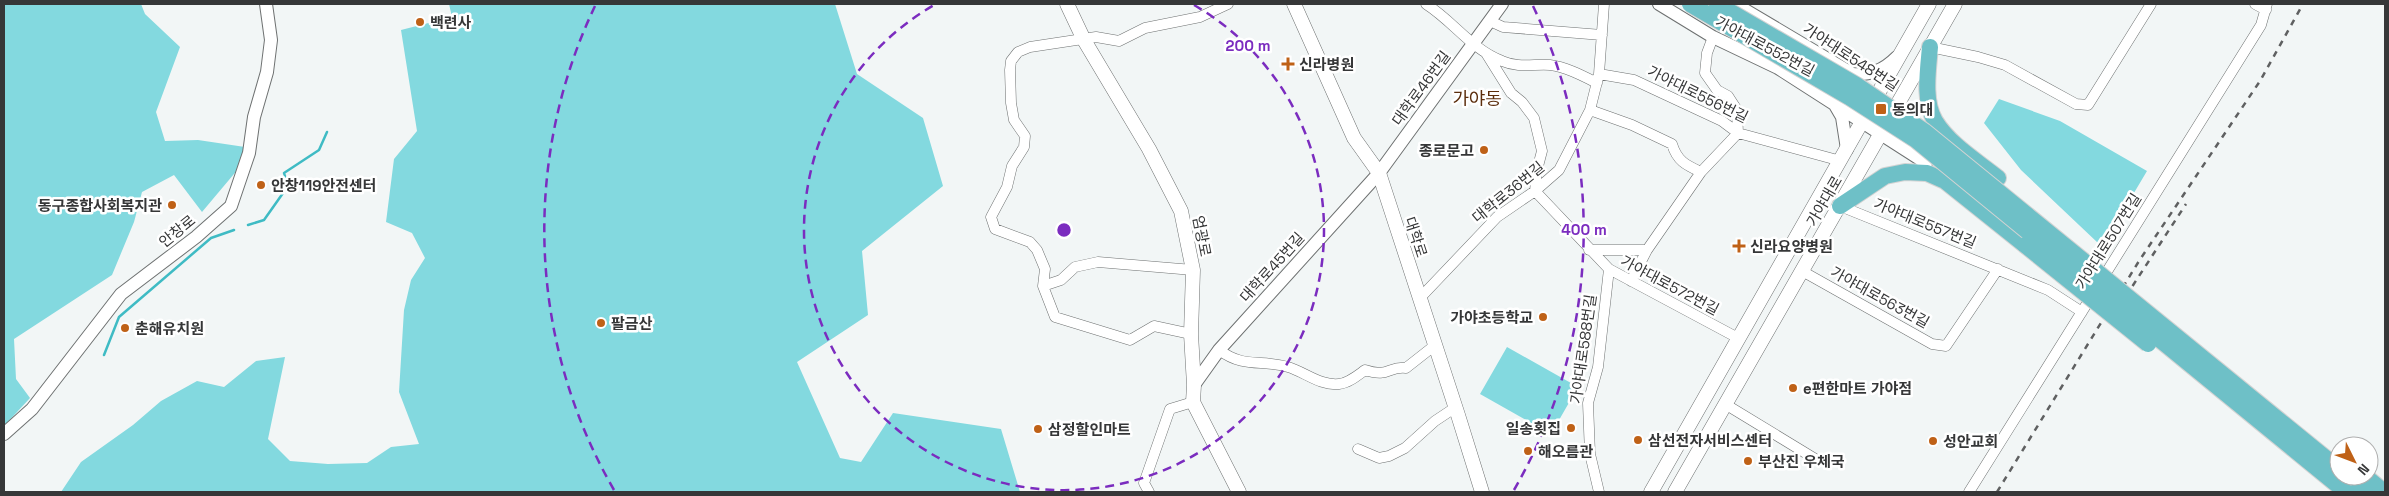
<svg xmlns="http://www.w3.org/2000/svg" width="2389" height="496" font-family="'Space Grotesk','Noto Sans KR',sans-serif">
  <rect width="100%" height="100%" fill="#f2f6f6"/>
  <path fill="#83d9df" d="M4 4H141L145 14 180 47 156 112 165 141 198 140 245 147 239 168 202 212 174 175 142 192 134 222 112 275 14 339 16 379 30 398 4 426Z
    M449 4H835L857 74 923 118 943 186 862 251 868 315 797 362 840 458 861 462 893 413 1001 429 1020 492H61L81 462 133 425 161 401 197 381 224 387 256 361 285 357 268 439 290 461 328 464 367 463 391 447 419 444 399 392 404 310 411 280 425 258 412 233 386 222 394 159 417 131 401 30 452 17Z
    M1999 99 2060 121 2147 171 2125 208 2098 243 2021 170 1984 123Z
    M1507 347 1578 387 1551 434 1480 394Z"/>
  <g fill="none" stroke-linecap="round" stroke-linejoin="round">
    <path stroke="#3fbbc4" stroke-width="2.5" d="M248 225 264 220 288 186 284 173 319 150 327 132
      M104 355 119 317 211 238 234 230"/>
    <g stroke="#6e7171" stroke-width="11">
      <path id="minor" d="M1426 4C1453 21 1471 49 1502 61 1518 68 1533 64 1550 65 1566 67 1583 76 1597 83
        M2255 4 2266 10
        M1490 21 1503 27 1602 35
        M1930 47 1978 57 2005 65 2076 104 2088 105 2151 4
        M1486 53 1511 93 1522 102 1534 118 1542 151 1537 170 1535 191 1609 269 1738 338
        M1599 74 1634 80 1722 121 1738 133 1841 161
        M1590 110 1632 125 1672 144C1677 161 1686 165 1701 172
        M1840 206 2048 290 2082 312
        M1589 250H1647
        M1802 271 1932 344 1946 346 1998 269
        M1631 281 1647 250 1701 172 1738 133 1737 110 1728 96 1717 90 1705 73 1707 53 1713 37
        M2101 281 2261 25 2267 4
        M1043 286 1061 280 1075 267 1098 262 1193 270
        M1419 299 1497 217 1535 191 1559 170 1590 110 1599 74 1604 4
        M1191 334 1154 326 1130 340 1055 317 1043 286 1045 269 1037 250 1030 242 995 229 991 217 1007 187 1012 166 1024 147 1025 136 1014 120 1011 103 1010 70 1011 61 1018 52 1030 47 1096 37 1119 41 1145 28 1200 17 1228 4
        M1219 350C1245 369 1261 359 1288 367 1305 372 1320 386 1339 384 1349 383 1358 375 1365 370 1389 378 1388 366 1406 368L1434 346
        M1725 404 1817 460
        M1358 449 1379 458 1389 456 1405 448 1435 421 1456 407
        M1149 492 1144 483 1170 409 1193 402
        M1599 492 1590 454 1588 403 1598 367 1609 269
        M1969 492 2093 294"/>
    </g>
    <g stroke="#6e7171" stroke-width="14">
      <path id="tertiary" d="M1659 4 1713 37 1778 68 1926 163
        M1735 4 1851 73
        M1852 74C1871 75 1883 71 1897 57
        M1835 105 1842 117 1847 149
        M1194 385 1219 350 1379 173 1502 4
        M4 434 32 409 121 294 196 237 231 206 249 153 254 117 267 72 271 40 266 4"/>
    </g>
    <g stroke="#6e7171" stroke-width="15">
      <path id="secondary" d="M1067 4 1084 40 1149 149 1181 211 1193 270 1191 334 1194 385 1193 402 1239 492
        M1294 4 1354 138 1379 173 1458 415 1482 492
        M1651 492 1929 4
        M1675 492 1955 4"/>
    </g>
    <g stroke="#d3d3d3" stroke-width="18">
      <path id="trunk" d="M1930 47C1928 70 1923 101 1935 121 1950 145 1977 161 1998 178
        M1840 206 1885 176 1905 172 1927 173 1945 181 2025 245
        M2347 476 2367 492
        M2365 476 2384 492"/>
    </g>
    <use href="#minor" stroke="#fff" stroke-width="10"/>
    <use href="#tertiary" stroke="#fff" stroke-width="12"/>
    <use href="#secondary" stroke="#fff" stroke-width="14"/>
    <use href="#trunk" stroke="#6ec0c7" stroke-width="16"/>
    <path stroke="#5f6061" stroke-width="2.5" stroke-dasharray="6 6" stroke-linecap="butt" d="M2126 296 2186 204
      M1997 492 2139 261 2260 81 2303 4"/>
    <g stroke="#d3d3d3" stroke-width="18" stroke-linecap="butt">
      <path id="trunk-bridge" d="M1690 4 1849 97 1916 140 2346 492
        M1717 4 1858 86 1924 131 2339 469
        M2025 245 2148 344"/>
    </g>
    <use href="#trunk-bridge" stroke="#6ec0c7" stroke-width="16"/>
  </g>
  <g fill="none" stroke="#7b2cbf" stroke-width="2.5" stroke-dasharray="9 6">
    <path d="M1194 5A260 260 0 1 1 934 5"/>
    <path d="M614 490A520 520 0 0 1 595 6M1533 6A520 520 0 0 1 1514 490"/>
  </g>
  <g fill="#bf6117" stroke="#fff" stroke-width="2">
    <circle cx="420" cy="22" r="5"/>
    <path d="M1285.5 56.5h5v5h5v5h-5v5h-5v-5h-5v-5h5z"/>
    <rect x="1875" y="103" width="12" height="12" rx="2.5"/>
    <circle cx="1484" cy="150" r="5"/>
    <circle cx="261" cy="185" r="5"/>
    <circle cx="172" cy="205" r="5"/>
    <path d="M1736.5 238.5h5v5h5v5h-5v5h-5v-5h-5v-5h5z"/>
    <circle cx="1543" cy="317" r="5"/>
    <circle cx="601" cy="323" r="5"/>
    <circle cx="125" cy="328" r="5"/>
    <circle cx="1793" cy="388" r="5"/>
    <circle cx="1571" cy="428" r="5"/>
    <circle cx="1038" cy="429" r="5"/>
    <circle cx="1638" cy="440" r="5"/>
    <circle cx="1933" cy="441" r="5"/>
    <circle cx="1528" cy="451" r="5"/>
    <circle cx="1748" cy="461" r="5"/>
  </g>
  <g text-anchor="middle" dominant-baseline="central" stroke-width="5" stroke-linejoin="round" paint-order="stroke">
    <g font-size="15" font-weight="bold" fill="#363738" stroke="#fff" text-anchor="start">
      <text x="430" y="22">백련사</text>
      <text x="1299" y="64">신라병원</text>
      <text x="1892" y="109">동의대</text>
      <text x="1474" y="150" text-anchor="end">종로문고</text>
      <text x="271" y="185">안창119안전센터</text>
      <text x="162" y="205" text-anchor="end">동구종합사회복지관</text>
      <text x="1750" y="246">신라요양병원</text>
      <text x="1533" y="317" text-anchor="end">가야초등학교</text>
      <text x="611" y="323">팔금산</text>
      <text x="135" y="328">춘해유치원</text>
      <text x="1803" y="388">e편한마트 가야점</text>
      <text x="1561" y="428" text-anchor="end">일송횟집</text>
      <text x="1048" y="429">삼정할인마트</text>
      <text x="1648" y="440">삼선전자서비스센터</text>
      <text x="1943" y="441">성안교회</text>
      <text x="1538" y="451">해오름관</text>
      <text x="1758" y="461">부산진 우체국</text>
    </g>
    <g font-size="15" fill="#363738" stroke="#fff">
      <text transform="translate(1765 46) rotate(28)">가야대로552번길</text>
      <text transform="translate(1851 57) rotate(33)">가야대로548번길</text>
      <text transform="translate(1421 88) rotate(-54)">대학로46번길</text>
      <text transform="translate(1698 94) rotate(26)">가야대로556번길</text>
      <text transform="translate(1508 192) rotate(-39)">대학로36번길</text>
      <text transform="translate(1824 201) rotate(-60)">가야대로</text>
      <text transform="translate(1925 223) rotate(22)">가야대로557번길</text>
      <text transform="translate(177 231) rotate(-39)">안창로</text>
      <text transform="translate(1202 236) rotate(79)">엄광로</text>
      <text transform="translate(1416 237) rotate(72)">대학로</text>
      <text transform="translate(2108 241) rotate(-58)">가야대로507번길</text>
      <text transform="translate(1272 267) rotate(-48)">대학로45번길</text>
      <text transform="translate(1670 285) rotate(28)">가야대로572번길</text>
      <text transform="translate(1880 297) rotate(29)">가야대로563번길</text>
      <text transform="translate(1583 349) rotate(-82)">가야대로588번길</text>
    </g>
    <g font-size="18" fill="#5c2e0d" stroke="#fff">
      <text x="1477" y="98">가야동</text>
    </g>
  </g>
  <circle cx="1064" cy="230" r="8" fill="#7b2cbf" stroke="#fff" stroke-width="2.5"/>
  <g font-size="15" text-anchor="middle" font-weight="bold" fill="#7b2cbf" stroke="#fff" stroke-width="5" stroke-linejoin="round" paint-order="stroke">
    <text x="1248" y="51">200 m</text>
    <text x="1584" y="235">400 m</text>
  </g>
  <rect width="2389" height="496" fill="none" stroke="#363738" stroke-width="10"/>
  <g transform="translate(2354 461) rotate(132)"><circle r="24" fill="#ffffff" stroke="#afafaf"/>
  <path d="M0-4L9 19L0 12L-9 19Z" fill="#bf6117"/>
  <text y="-8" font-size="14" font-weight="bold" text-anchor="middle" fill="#363738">N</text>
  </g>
</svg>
